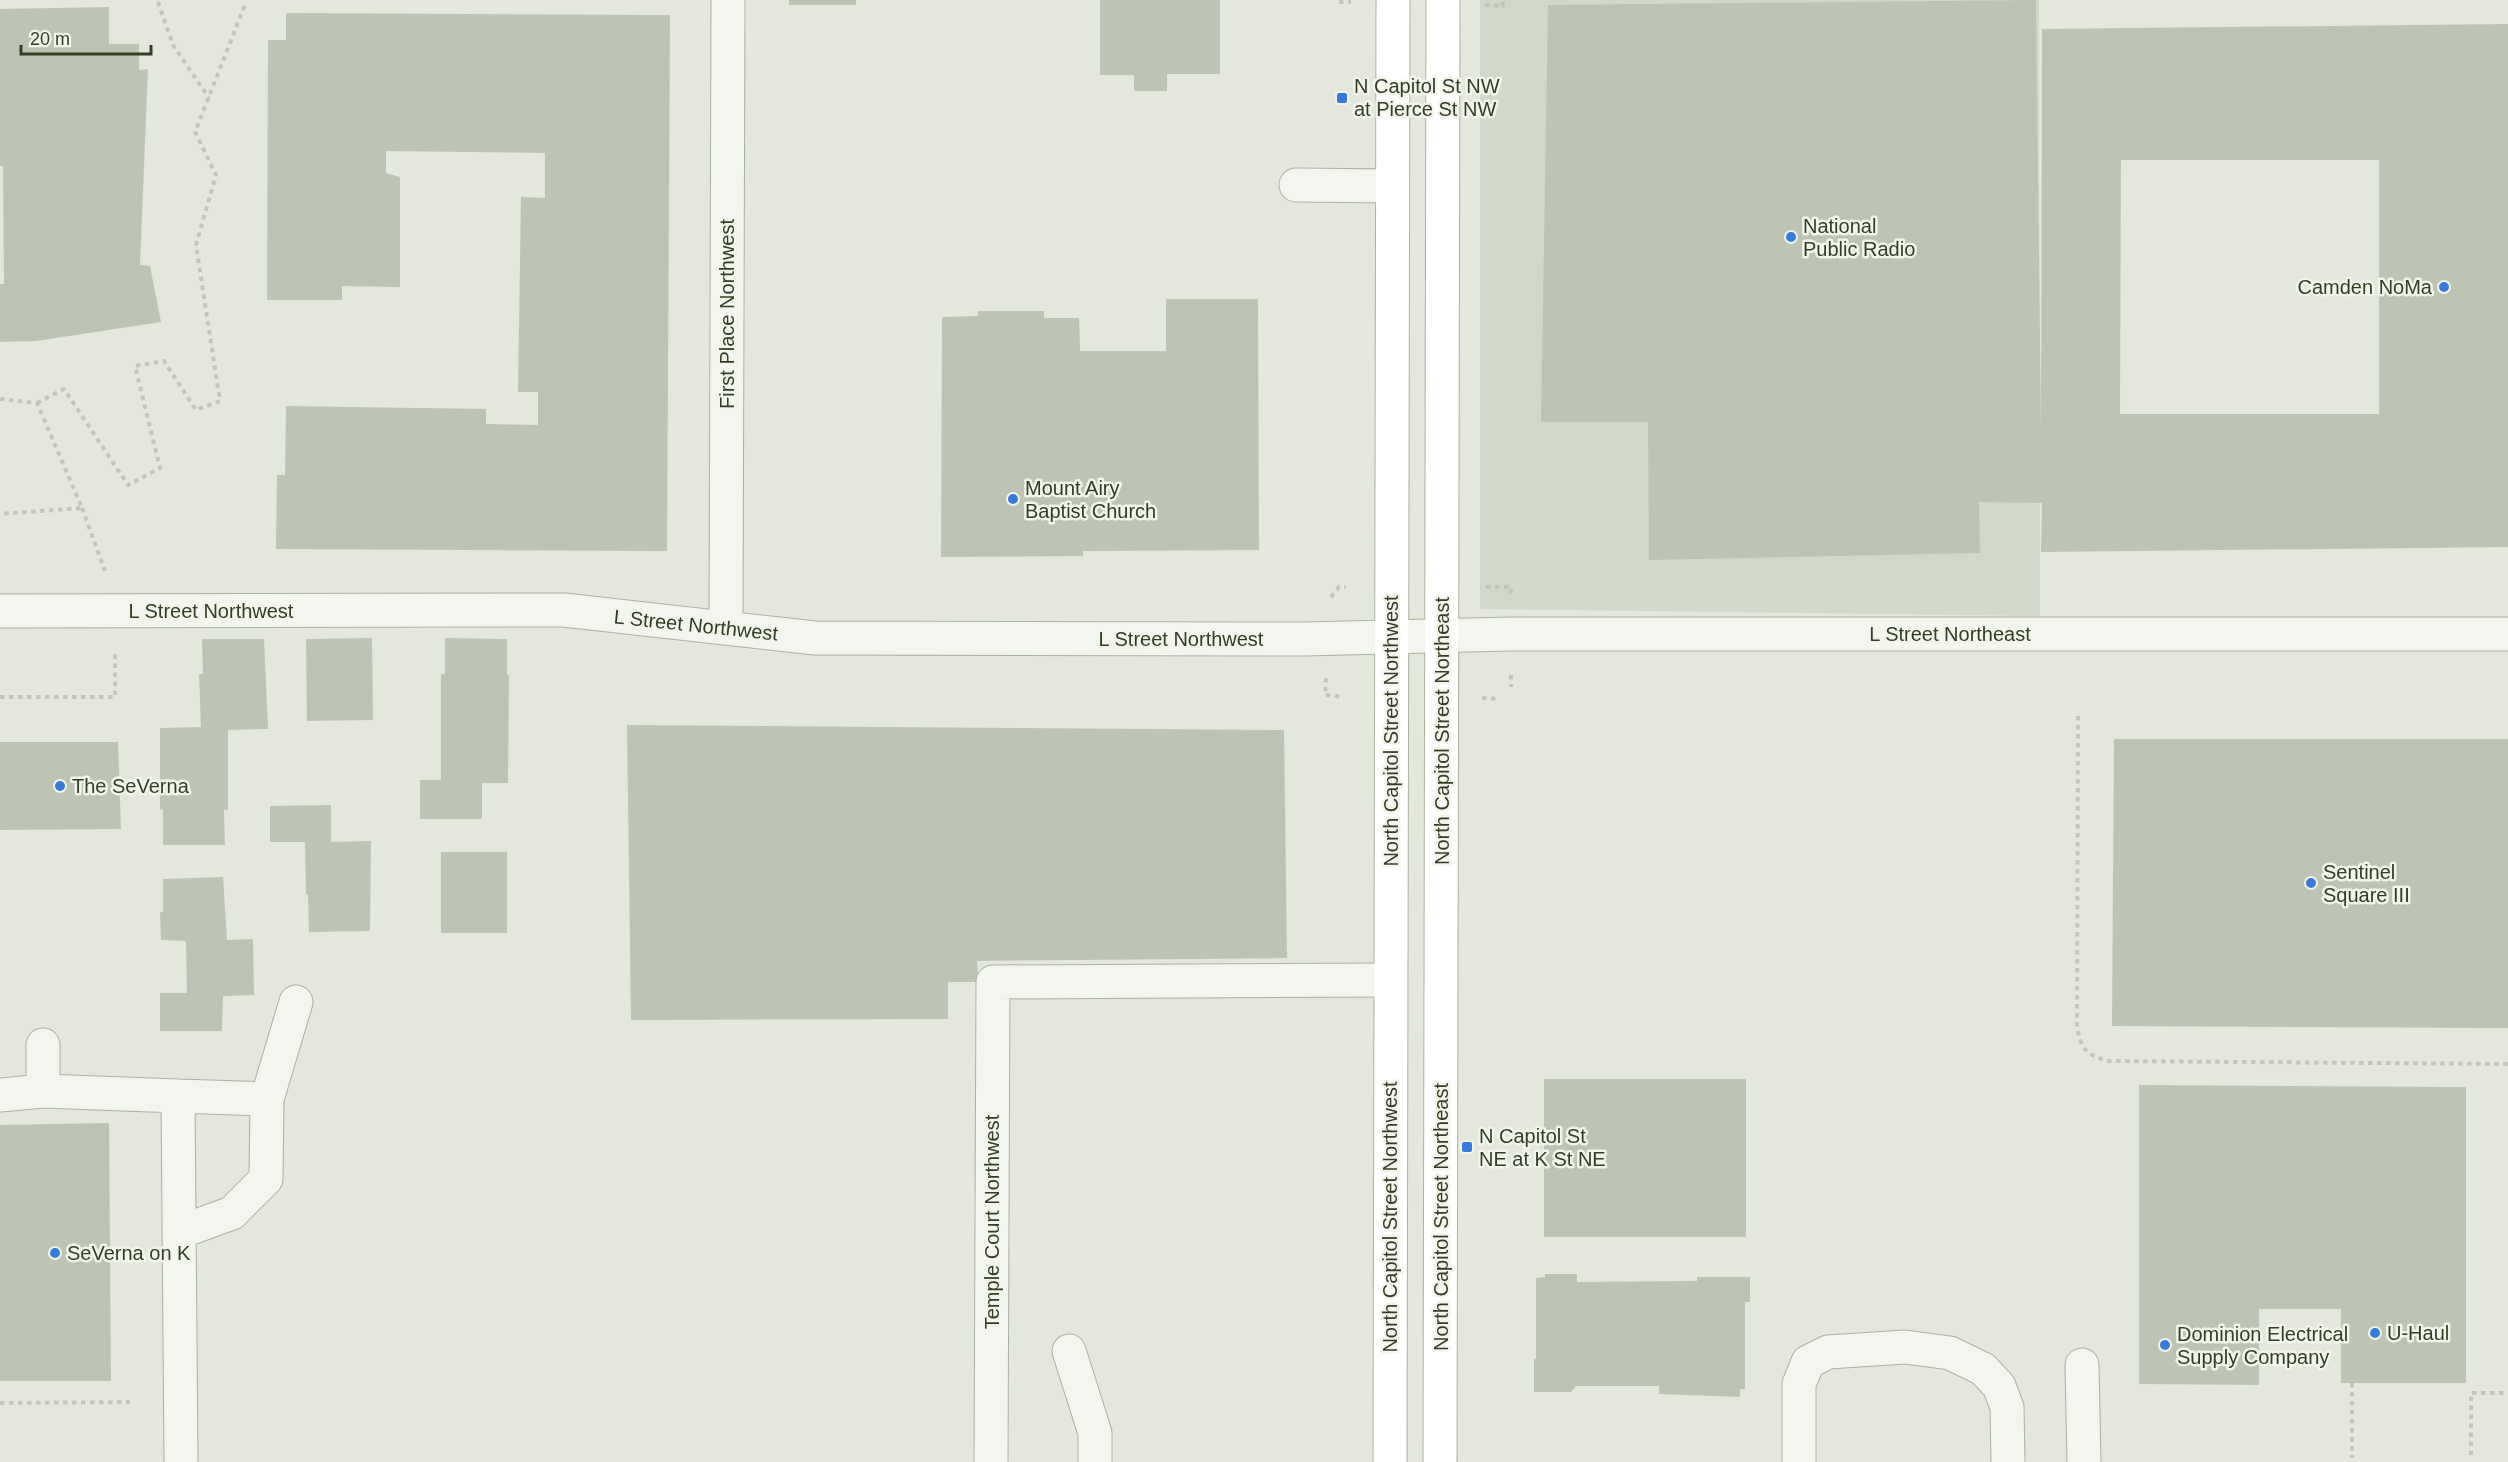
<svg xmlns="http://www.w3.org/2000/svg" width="2508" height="1462" font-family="Helvetica,sans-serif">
  <rect width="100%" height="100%" fill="#e3e7dc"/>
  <path fill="#d3d9ca" d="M1480 0H2039L2040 616 1480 609Z"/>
  <path fill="#bec4b3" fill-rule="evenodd" d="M789 0H856V5H789Z
    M1100 0H1220V74H1167V91H1134V75H1100Z
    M2036 0 2041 430 2042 29 2508 24V547L2041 552 2042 503 1979 502 1980 553 1649 560 1648 422H1541L1548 5ZM2121 160H2379V414H2120Z
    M109 7V44H139V70L148 69 140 265 150 266 161 322 36 341 0 342V284H4L3 166H0V9Z
    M286 13 670 15 667 551 276 549 277 475H285L286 406 486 409V424L538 425V392H518L521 197 545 198V153L386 151V173L400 177V287L342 286V300H267L268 40H286Z
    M1166 299H1258L1259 550 1083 551V556L941 557 942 317 978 316V311H1044V318H1079L1080 351H1166Z
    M372 638 373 720 307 721 306 639Z
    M445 638 507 639V675H509L508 783H482V819H420V780H441V674H445Z
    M202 639H264L268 729 228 730V810H224L225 845H163V810L160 809V728L201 727 199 674H203Z
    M627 725 1284 730 1287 958 977 961 979 982H948V1019L631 1020Z
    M2114 739H2508V1028L2112 1026Z
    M0 742H118L121 829 0 830Z
    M331 805V842L371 841 370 931 309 932 308 895H306L305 842H270V806Z
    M441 852H507V933H441Z
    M223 877 227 940 253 939 254 995 223 996 222 1031H160V993H187L186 941 161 940 160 912H163V879Z
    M1544 1079H1746V1237H1544Z
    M2139 1085 2466 1087V1383H2341V1309H2259V1385L2139 1384Z
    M109 1123 111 1381H0V1125Z
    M1545 1274H1577V1282L1697 1281V1277H1750V1302H1745V1389H1740V1397L1659 1394V1386H1576L1571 1392H1534V1359H1536V1278L1545 1277Z"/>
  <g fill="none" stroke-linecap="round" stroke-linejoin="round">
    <g stroke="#abb1a1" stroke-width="35">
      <path id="minor" d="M1296 185 1392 186
        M0 611 564 610 815 638 1304 639 1511 634H2508
        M726 628 728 0
        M43 1045V1091
        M0 1095 43 1091 178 1096
        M267 1099 296 1002
        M180 1232 232 1213 266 1179 267 1099 178 1096 181 1462
        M1069 1351 1095 1433V1462
        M2082 1365 2084 1462
        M991 1462 993 982 1390 980
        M1799 1462V1384L1808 1362 1828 1352 1905 1347 1950 1353 1983 1369 1999 1386 2007 1407 2008 1462"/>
    </g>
    <g stroke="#abb39a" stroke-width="35">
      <path id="major" d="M1390 1462 1393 0
        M1440 1462 1443 0"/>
    </g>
    <path stroke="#c2c5ba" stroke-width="4" stroke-dasharray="4.5 4.5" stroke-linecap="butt" d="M158 2 173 45 209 98
      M1339 2H1351
      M1485 5 1503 6 1502 0
      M0 399 37 403 82 508 0 514
      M37 403 64 389 128 485 160 468 135 366 164 361 196 410 220 401 196 245 216 175 195 132 246 2
      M82 508 105 571
      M1486 587H1511V595
      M1331 597 1339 587H1346
      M1511 675V687
      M1326 678 1325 695 1343 697
      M0 697H115V651
      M1482 698 1500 699
      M2078 716 2077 1024C2080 1048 2085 1055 2109 1061L2508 1064
      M2352 1383V1458
      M0 1403 130 1402
      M2471 1455V1393H2508"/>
    <use href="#minor" stroke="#f3f5ef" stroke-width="33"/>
    <use href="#major" stroke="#fff" stroke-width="33"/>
  </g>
  <g fill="#387ad5" stroke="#f2f5eb" stroke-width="2">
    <rect x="1336" y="92" width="12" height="12" rx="3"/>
    <circle cx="1791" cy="237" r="6"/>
    <circle cx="2444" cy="287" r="6"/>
    <circle cx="1013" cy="499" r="6"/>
    <circle cx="60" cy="786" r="6"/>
    <circle cx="2311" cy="883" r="6"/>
    <rect x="1461" y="1141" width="12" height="12" rx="3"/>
    <circle cx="55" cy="1253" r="6"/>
    <circle cx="2375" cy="1333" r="6"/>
    <circle cx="2165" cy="1345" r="6"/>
  </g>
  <g text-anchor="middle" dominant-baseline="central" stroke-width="5" stroke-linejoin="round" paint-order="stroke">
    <g font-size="20" fill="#353e25" stroke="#f2f5eb" text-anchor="start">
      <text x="1354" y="86">N Capitol St NW<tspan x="1354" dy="23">at Pierce St NW</tspan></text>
      <text x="1803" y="226">National<tspan x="1803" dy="23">Public Radio</tspan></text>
      <text x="2432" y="287" text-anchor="end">Camden NoMa</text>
      <text x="1025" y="488">Mount Airy<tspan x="1025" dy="23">Baptist Church</tspan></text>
      <text x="72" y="786">The SeVerna</text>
      <text x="2323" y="872">Sentinel<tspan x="2323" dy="23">Square III</tspan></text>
      <text x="1479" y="1136">N Capitol St<tspan x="1479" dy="23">NE at K St NE</tspan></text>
      <text x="67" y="1253">SeVerna on K</text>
      <text x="2387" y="1333">U-Haul</text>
      <text x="2177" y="1334">Dominion Electrical<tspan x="2177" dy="23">Supply Company</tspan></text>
    </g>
    <g font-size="20" fill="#353e25" stroke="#f2f5eb">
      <text transform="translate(727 314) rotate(-90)">First Place Northwest</text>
      <text x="211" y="611">L Street Northwest</text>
      <text transform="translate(696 625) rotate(6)">L Street Northwest</text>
      <text x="1950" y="634">L Street Northeast</text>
      <text x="1181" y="639">L Street Northwest</text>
      <text transform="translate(1391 731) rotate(-90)">North Capitol Street Northwest</text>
      <text transform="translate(1442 731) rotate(-90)">North Capitol Street Northeast</text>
      <text transform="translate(1390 1217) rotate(-90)">North Capitol Street Northwest</text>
      <text transform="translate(1441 1217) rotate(-90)">North Capitol Street Northeast</text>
      <text transform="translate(992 1222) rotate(-90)">Temple Court Northwest</text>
    </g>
  </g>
  <path d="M21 45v9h130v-9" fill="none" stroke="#353e25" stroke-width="3"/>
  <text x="30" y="45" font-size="18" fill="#353e25" stroke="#f2f5eb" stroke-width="4.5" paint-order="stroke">20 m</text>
</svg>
